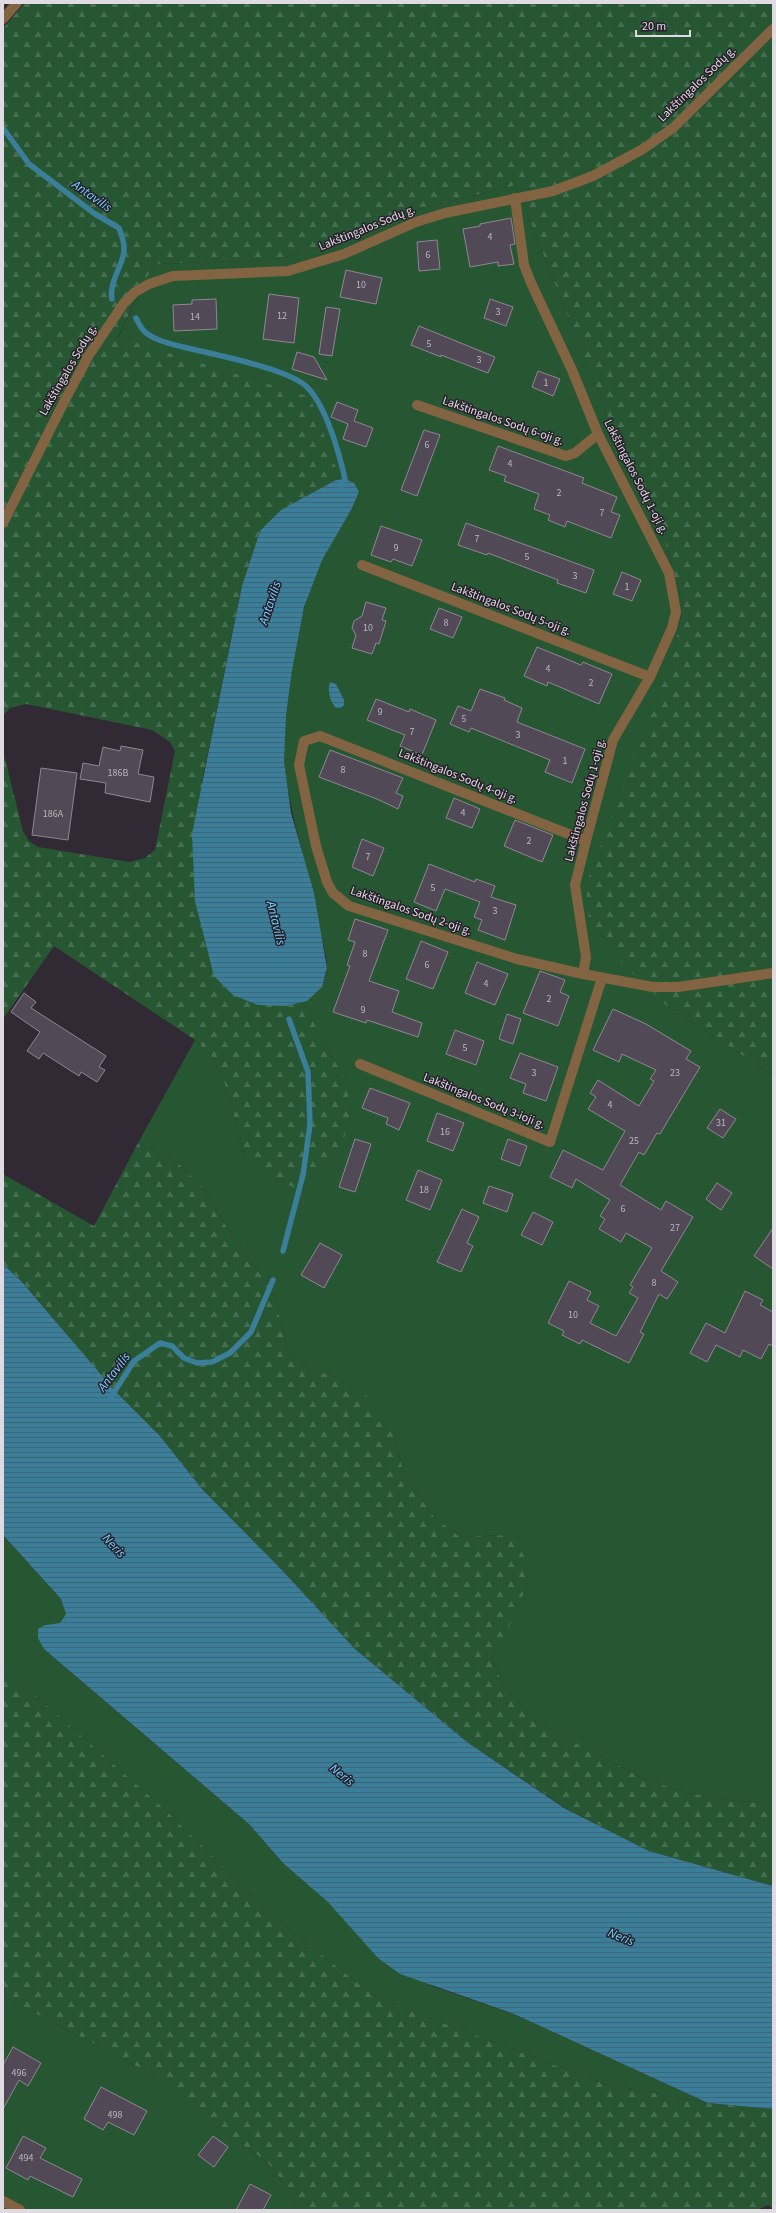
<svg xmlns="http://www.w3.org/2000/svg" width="776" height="2213" font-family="'Source Sans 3',sans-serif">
  <defs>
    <pattern id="forest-firs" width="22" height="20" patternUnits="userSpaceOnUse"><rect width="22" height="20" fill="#275633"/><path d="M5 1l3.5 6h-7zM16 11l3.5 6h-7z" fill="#466e50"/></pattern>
    <pattern id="water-rules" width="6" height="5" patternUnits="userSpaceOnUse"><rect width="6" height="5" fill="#3b7e99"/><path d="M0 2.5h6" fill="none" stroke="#3e6677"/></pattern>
  </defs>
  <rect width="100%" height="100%" fill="#312934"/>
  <path fill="#275633" d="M516 185 610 423 663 535 683 605 674 652 667 1006 773 1075V1804L736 1801 687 1793 642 1778 536 1722 502 1684 492 1658 520 1603 507 1535 460 1537 434 1517 405 1477 393 1435 344 1379 312 1370 289 1354 274 1294 222 1220 204 1189 178 1163 138 1143 195 1040 212 1057 223 1078 245 1156 345 1079 311 1021 307 1001C317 991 325 984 327 969 328 958 322 942 320 930 311 874 290 820 284 762 279 712 299 604 322 559 330 542 341 526 351 510L345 479 336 480V468L118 338 154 264 274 260 338 242 422 208Z
    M3 1535 61 1599 66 1614 60 1623 45 1625 44 1649 249 1824 284 1864 432 1986 514 2014 708 2103 605 2084 377 1998 286 1927 161 1806 3 1667Z
    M3 1984 6 1998 148 2072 184 2103 267 2162 279 2177 297 2210H3Z"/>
  <path fill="url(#forest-firs)" d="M25 3H773V1075L667 1006 610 952 589 918 586 885 674 652 683 605 663 535 610 423 516 185 422 208 338 242 274 260 154 264 118 337 310 397 336 468V480L313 493 260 531 242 586 202 782 286 1006 307 1001C312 1023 322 1040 333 1059 337 1065 343 1073 345 1080 359 1125 338 1169 297 1189L258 1170 245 1156 223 1078 212 1057 195 1040 54 946 3 1019V751L23 831 29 841 38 847 130 862 145 858 155 850 175 751 170 742 152 730 26 704 10 708 3 716V28Z
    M138 1143 178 1163 204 1189 222 1220 274 1294 289 1354 312 1370 344 1379 373 1401 393 1435 405 1477 434 1517 460 1537 507 1535C511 1540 520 1547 523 1554 536 1590 508 1626 492 1658L502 1684 536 1722 642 1778 687 1793 736 1801 773 1804V1886L649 1851 565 1808 467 1742 355 1649 280 1568 202 1489 160 1436 115 1392 21 1281 3 1264V1174L94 1226Z
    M3 1667 161 1806 286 1927 377 1998 605 2084 708 2103 773 2109V2209L768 2205 758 2210H297L279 2177 267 2162 183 2103 148 2072 6 1998 3 1984Z"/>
  <path fill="url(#water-rules)" d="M345 479 354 483 359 492 351 510 322 560 304 607 292 670 286 715 284 761 291 813 314 893 327 968 322 987 307 1001 286 1006 258 1005 233 995 214 976 195 901 192 834 242 586 260 531 281 510 336 480Z
    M330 682 336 684 344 700V705L341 708H336C330 702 327 690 330 682Z
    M3 1264 21 1281 115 1391 160 1436 202 1489 280 1568 355 1649 467 1742 564 1808 649 1851 773 1886V2109L708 2103 514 2014 400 1974 378 1958 328 1902 284 1864 249 1824 44 1649 38 1638V1629L45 1625 60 1623 66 1614 61 1599 3 1535Z"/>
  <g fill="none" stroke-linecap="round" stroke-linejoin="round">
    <path stroke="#3b7e99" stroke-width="5.5" d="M3 128 29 164 95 214 119 228C121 234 125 243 124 250 123 267 109 280 112 299
      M136 318C138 322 141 328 144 331 153 340 171 344 183 347 211 354 288 368 307 387 326 406 339 452 345 479L341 485
      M283 1251 303 1175 310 1124 308 1072 289 1019
      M111 1397 134 1361 160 1343 172 1346 184 1358 197 1363 212 1362 230 1353 251 1332 273 1280"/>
  </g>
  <path fill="#514955" stroke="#908694" d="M511 218 515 244 510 245 514 264 498 266V262L470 267 463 229 480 226V224Z
    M437 240 440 269 419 271 417 242Z
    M346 270 382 278 376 304 340 297Z
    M269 294 299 298 294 343 263 339Z
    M216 299 217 329 174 331 173 305 192 304V300Z
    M490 299 513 307 506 326 484 318Z
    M326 307 340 309 332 356 319 354Z
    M419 326 495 357 488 373 441 355V357L411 345Z
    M297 352 314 357 327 380 292 369Z
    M538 371 560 379 553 396 532 387Z
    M337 402 358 410 354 421 373 428 366 447 343 439 348 424 331 417Z
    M424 430 440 435 417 496 401 490Z
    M498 446 584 478 582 483 617 497 611 512 620 515 611 538 567 521 565 527 548 520 550 515 534 509 539 494 504 481 506 476 489 470Z
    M466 523 594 570 586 593 557 583 558 580 488 553 487 555 458 545Z
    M381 526 422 540 412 566 393 559 391 562 371 555Z
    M622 572 641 580 632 601 613 594Z
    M366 602 386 608 382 620 386 621 379 644 376 643 372 654 352 648 356 635 352 628 354 621 362 616Z
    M439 608 462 617 453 638 430 629Z
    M537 647 581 665 583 662 612 674 599 704 548 682 547 686 524 676Z
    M480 689 505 698 504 700 522 708 517 722 585 749 572 783 545 772 550 760 471 728 469 732 450 724 458 706 471 711Z
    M376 699 409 712 410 709 436 720 422 755 400 746 405 735 367 720Z
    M121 746 143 750 138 774 154 777 150 802 105 793 106 783 80 779 83 763 99 766 103 747 120 751Z
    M330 750 403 778 396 793 403 796 398 809 377 799 319 777Z
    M41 768 77 773 68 840 32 835Z
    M454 798 480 809 472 828 446 818Z
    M515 820 553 835 542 862 504 846Z
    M362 839 384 848 373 876 352 867Z
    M429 864 475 882 476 879 495 886 491 897 516 905 505 940 478 930 482 920 474 917 480 902 445 889 436 911 414 902Z
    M355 919 388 930 369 981 399 991 392 1012 422 1023 418 1037 367 1020 366 1023 333 1012 350 966 347 965 355 942 348 940Z
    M421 941 448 952 433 989 406 979Z
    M477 962 508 974 495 1005 465 993Z
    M540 971 565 980 560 992 569 996 558 1026 523 1013Z
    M24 993 36 1002 31 1008 106 1056 99 1067 105 1070 97 1082 81 1072 79 1076 43 1053 39 1059 27 1051 40 1032 11 1012Z
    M613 1009 646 1024 691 1051 686 1059 700 1067 660 1134 657 1133 644 1155 639 1152 620 1185 661 1210 666 1201 693 1217 661 1271 678 1282 667 1299 659 1294 640 1332 644 1334 629 1363 582 1340 580 1344 562 1335 564 1331 548 1323 569 1281 591 1292 587 1300 599 1306 590 1323 616 1336 638 1298 629 1293 633 1287 630 1285 652 1248 626 1233 621 1242 599 1229 605 1219 600 1216 610 1200 576 1179 572 1188 550 1177 563 1150 603 1170 625 1131 588 1109 596 1097 590 1093 598 1080 639 1106 654 1081 650 1079 656 1070 622 1054 619 1062 593 1050Z
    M507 1014 521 1019 513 1044 499 1039Z
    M455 1030 484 1041 476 1065 446 1054Z
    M520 1053 558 1067 546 1101 523 1093 526 1084 510 1078Z
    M370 1088 410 1103 399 1130 386 1124 388 1118 362 1108Z
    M720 1109 736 1119 723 1138 707 1128Z
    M437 1113 464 1123 453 1151 427 1141Z
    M355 1139 371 1144 355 1192 339 1187Z
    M508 1139 527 1146 520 1166 501 1159Z
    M418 1170 442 1180 430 1210 406 1200Z
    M717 1183 732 1193 721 1210 706 1199Z
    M489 1186 513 1194 507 1212 483 1203Z
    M462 1209 479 1217 467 1243 473 1246 461 1272 437 1262Z
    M533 1212 553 1222 542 1245 521 1235Z
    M773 1228V1269L754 1256Z
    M320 1243 342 1255 324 1288 301 1275Z
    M745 1291 763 1300 760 1305 773 1312V1346L769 1344 761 1359 743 1350 740 1357 716 1345 707 1362 690 1353 706 1323 725 1333Z
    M13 2047 41 2063 28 2086 19 2080 3 2109V2065Z
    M101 2087 147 2111 134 2135 108 2122 103 2130 84 2119Z
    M23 2136 46 2148 40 2158 82 2179 73 2197 30 2176 28 2180 6 2168Z
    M213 2136 228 2147 214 2167 198 2155Z
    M250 2184 271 2195 263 2210H236Z"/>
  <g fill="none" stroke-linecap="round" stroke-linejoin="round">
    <path stroke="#836442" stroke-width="10" d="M3 19 17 3
      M515 198 524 265 531 283 572 370 598 434 669 573 676 612 672 628 650 677 613 740 586 841 575 885 586 957 583 974
      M417 405 566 456 575 453 598 434
      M3 523 66 398 89 355 124 303 135 292 149 284 173 276 288 271 344 254 416 222 445 213 553 191 593 176 643 149 673 128 773 29
      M362 565 650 677
      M586 841 320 736 304 741 299 765 316 846 327 882 333 893 349 906 517 959 583 974 653 987H678L773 973
      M360 1064 550 1142 602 978
      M3 2201 20 2210"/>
  </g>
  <g text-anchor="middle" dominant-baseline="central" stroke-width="3" stroke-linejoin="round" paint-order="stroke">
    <g font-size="10" fill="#bcb6bf">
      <text x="490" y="237">4</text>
      <text x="428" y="255">6</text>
      <text x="361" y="285">10</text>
      <text x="498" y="312">3</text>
      <text x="282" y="316">12</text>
      <text x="195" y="317">14</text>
      <text x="429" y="344">5</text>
      <text x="479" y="360">3</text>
      <text x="546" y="383">1</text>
      <text x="427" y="445">6</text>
      <text x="510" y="464">4</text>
      <text x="559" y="493">2</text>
      <text x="602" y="513">7</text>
      <text x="477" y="539">7</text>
      <text x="396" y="548">9</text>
      <text x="527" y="557">5</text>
      <text x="575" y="576">3</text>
      <text x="627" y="587">1</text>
      <text x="446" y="623">8</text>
      <text x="368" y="628">10</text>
      <text x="548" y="669">4</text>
      <text x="591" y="683">2</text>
      <text x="380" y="712">9</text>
      <text x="464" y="719">5</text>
      <text x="412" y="732">7</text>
      <text x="518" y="735">3</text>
      <text x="565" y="761">1</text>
      <text x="343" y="770">8</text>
      <text x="118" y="773">186B</text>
      <text x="463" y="813">4</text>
      <text x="53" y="814">186A</text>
      <text x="529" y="841">2</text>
      <text x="368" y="857">7</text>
      <text x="433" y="888">5</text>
      <text x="495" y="911">3</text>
      <text x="365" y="954">8</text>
      <text x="427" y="965">6</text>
      <text x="486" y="984">4</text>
      <text x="549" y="999">2</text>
      <text x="363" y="1010">9</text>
      <text x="465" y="1048">5</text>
      <text x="534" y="1073">3</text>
      <text x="675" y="1073">23</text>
      <text x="610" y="1105">4</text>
      <text x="721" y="1123">31</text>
      <text x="445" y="1132">16</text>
      <text x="634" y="1141">25</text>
      <text x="424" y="1190">18</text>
      <text x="623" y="1209">6</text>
      <text x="675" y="1228">27</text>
      <text x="654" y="1283">8</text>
      <text x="573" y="1315">10</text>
      <text x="19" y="2073">496</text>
      <text x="115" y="2115">498</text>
      <text x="26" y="2158">494</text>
    </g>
    <g font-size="12" fill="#e0dbe2" stroke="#271f2a">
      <text transform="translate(697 84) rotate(-44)">Lakštingalos Sodų g.</text>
      <text transform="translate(367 228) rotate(-22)">Lakštingalos Sodų g.</text>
      <text transform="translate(68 370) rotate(-60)">Lakštingalos Sodų g.</text>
      <text transform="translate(503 421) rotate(19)">Lakštingalos Sodų 6-oji g.</text>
      <text transform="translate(636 477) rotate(63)">Lakštingalos Sodų 1-oji g.</text>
      <text transform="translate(511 609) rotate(21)">Lakštingalos Sodų 5-oji g.</text>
      <text transform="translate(458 776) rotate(22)">Lakštingalos Sodų 4-oji g.</text>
      <text transform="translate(585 800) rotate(-75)">Lakštingalos Sodų 1-oji g.</text>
      <text transform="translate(411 911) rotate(19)">Lakštingalos Sodų 2-oji g.</text>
      <text transform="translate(484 1101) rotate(22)">Lakštingalos Sodų 3-ioji g.</text>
    </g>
    <g font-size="13" font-style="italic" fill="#71d4fd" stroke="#271f2a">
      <text transform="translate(92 196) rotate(35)">Antavilis</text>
      <text transform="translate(270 603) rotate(-72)">Antavilis</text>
      <text transform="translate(276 923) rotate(76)">Antavilis</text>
      <text transform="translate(114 1372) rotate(-53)">Antavilis</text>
      <text transform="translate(114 1546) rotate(47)">Neris</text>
      <text transform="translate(342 1775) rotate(39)">Neris</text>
      <text transform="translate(621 1937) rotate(22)">Neris</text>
    </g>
  </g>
  <rect width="776" height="2213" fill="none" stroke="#e0dbe2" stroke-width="8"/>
  <path d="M636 30v6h54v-6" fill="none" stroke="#e0dbe2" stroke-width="2"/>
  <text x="642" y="30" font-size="12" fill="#e0dbe2" stroke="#271f2a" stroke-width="3" paint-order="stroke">20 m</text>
</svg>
